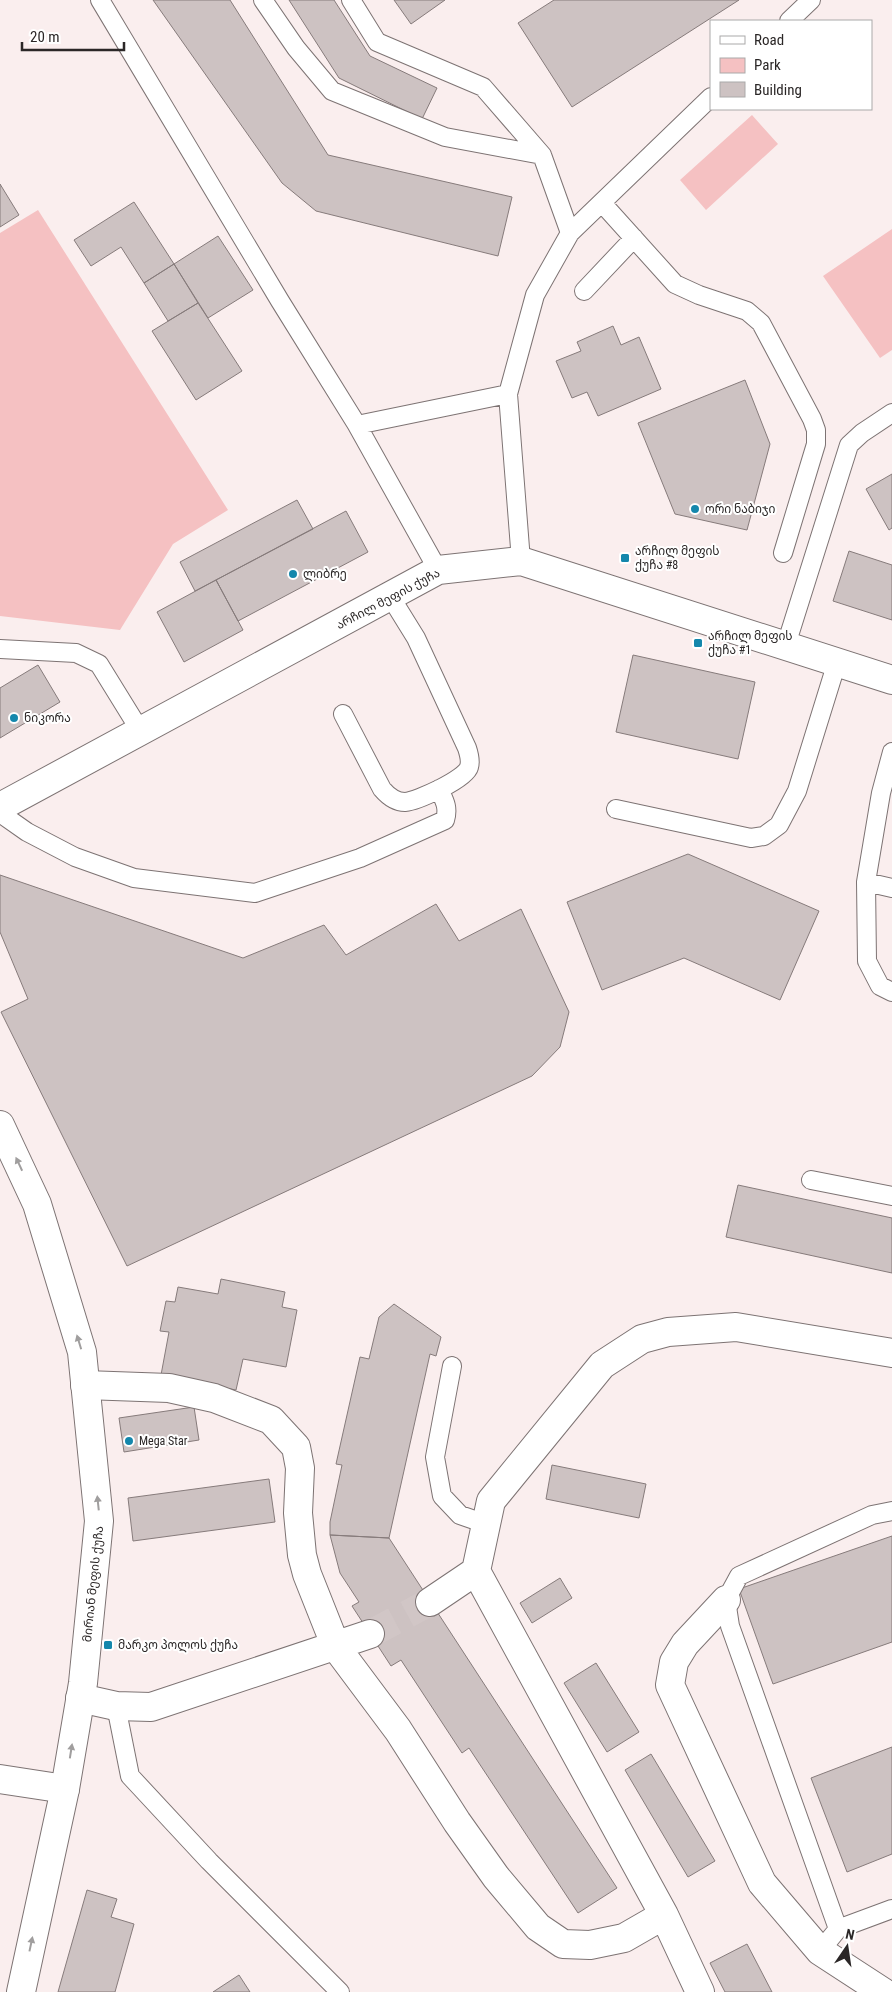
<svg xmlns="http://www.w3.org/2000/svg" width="892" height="1992" font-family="'Roboto Condensed','Noto Sans Georgian',sans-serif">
  <rect width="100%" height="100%" fill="#faeeee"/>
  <path fill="#f5c1c2" d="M752 115 778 144 706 210 680 180Z
    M38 210 228 510 173 544 120 630 0 616V233Z
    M892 229V350L880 358 823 276Z"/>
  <path fill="#cdc2c2" stroke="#867b7b" d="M153 0H230L328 155 512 197 498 256 316 211 282 183Z
    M289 0H334L370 56 437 88 422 119 339 78Z
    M394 0H445L411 24Z
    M554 0H739L572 107 518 23Z
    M0 184 19 215 0 227Z
    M134 202 174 264 144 283 121 247 91 266 74 240Z
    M218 236 253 290 208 318 174 264Z
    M174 264 198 303 168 321 144 283Z
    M198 303 242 371 196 400 152 331Z
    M613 326 621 345 639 337 661 389 598 416 587 392 572 398 556 361 581 351 577 342Z
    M745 380 770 444 747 530 675 514 638 423Z
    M892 474V528L889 530 866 489Z
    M297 500 313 529 195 591 180 562Z
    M346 511 368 552 238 621 216 580Z
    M849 551 892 565V620L833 601Z
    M216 580 243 630 184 662 157 612Z
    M633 655 755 682 738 759 616 732Z
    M38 665 60 702 0 738V688Z
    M688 854 819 911 780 1000 684 958 602 990 567 902Z
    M0 875 243 958 324 925 346 955 436 904 459 941 521 909 569 1012 560 1047 532 1076 127 1266 1 1012 28 999 0 932Z
    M738 1185 892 1218V1273L726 1237Z
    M221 1279 285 1292 282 1307 297 1310 286 1367 243 1359 236 1390 161 1375 169 1332 160 1331 166 1301 175 1302 178 1287 218 1294Z
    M394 1304 441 1337 436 1356 430 1354 389 1538 330 1535V1522L342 1465 336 1464 360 1357 369 1359 379 1317Z
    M194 1407 199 1440 124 1452 119 1418Z
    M552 1465 646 1484 639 1518 546 1499Z
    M269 1479 275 1522 133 1541 128 1498Z
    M330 1535 389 1538 617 1888 578 1913 469 1748 462 1753 401 1660 391 1666 352 1606 359 1602 340 1573Z
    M892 1536V1642L773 1684 739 1589Z
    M560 1578 572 1598 532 1623 520 1603Z
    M596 1663 639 1732 607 1752 564 1683Z
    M892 1747V1854L847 1872 811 1778Z
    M651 1754 715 1861 688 1877 625 1770Z
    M87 1890 117 1899 111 1917 134 1924 115 1992H58Z
    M747 1944 772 1992H725L710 1963Z
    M239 1975 250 1992H213Z"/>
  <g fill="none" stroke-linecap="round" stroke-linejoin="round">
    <path stroke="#d1c6c6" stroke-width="28" stroke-dasharray="28 14" stroke-linecap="butt" d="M370 1634 430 1602"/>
    <g stroke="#7d7373" stroke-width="20">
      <path id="lane" d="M100 0 280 301 357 425 438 570
        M263 0 296 48 332 91 445 137 542 155
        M351 0 377 42 483 87 542 155 570 233 535 295 508 394 521 561
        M789 21 811 0
        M602 203 675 284 699 295 747 311 761 323 812 419 816 430V444L783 553
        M570 233 711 97
        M584 291 634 238
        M357 425 508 394
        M786 645 849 445 862 433 892 413
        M0 649 76 653 99 664 141 732
        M343 714 382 789C388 796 395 802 405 802 417 801 466 779 469 767 471 761 469 754 467 748L416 638 390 596
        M892 752 881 793 866 882 867 961 880 986 892 992
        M616 809 751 838 764 836 779 825 797 791 837 662
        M0 813 27 832 75 857 134 878 255 893 360 858 445 820C449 807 444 800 439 789
        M866 882 892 888
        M811 1180 892 1196
        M452 1366 435 1457 442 1496 460 1515 486 1524
        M116 1706 130 1776 209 1861 340 1992
        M838 1929 730 1626 726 1600 739 1576 872 1515 892 1511
        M820 1951 838 1929 892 1909"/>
    </g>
    <g stroke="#7d7373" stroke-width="30">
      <path id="street" d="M85 1385 169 1388 214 1398 271 1420 296 1447 300 1468 298 1513 302 1555 307 1574 336 1647 398 1730 457 1822 496 1877 538 1927 563 1944 590 1945 624 1938 664 1915
        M726 1600 685 1644 674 1662 670 1685 762 1883 820 1951 883 1992
        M430 1602 476 1571
        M80 1698 116 1706 151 1707 370 1634
        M0 1779 65 1789
        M700 1992 664 1915 476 1571 491 1501 602 1365 642 1339 668 1332 736 1327 892 1353"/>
    </g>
    <g stroke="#7d7373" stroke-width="30">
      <path id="secondary" d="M0 807 438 570 521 561 892 680
        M0 1125 37 1204 82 1352 99 1521 83 1683 65 1789 21 1992"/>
    </g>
    <use href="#lane" stroke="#fff" stroke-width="18"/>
    <use href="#street" stroke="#fff" stroke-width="28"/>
    <use href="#secondary" stroke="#fff" stroke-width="28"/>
  </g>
  <defs><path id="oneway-solid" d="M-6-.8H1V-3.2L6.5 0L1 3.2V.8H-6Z" transform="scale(1.25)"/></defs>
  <g fill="#a09e9e">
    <use href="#oneway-solid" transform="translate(19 1164) rotate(-115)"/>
    <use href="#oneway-solid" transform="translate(79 1342) rotate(-107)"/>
    <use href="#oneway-solid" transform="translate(98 1503) rotate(-96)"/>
    <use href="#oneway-solid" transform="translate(71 1751) rotate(-81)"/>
    <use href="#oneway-solid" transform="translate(31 1944) rotate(-78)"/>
  </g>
  <g fill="#1487ac" stroke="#fff" stroke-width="2">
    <circle cx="695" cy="509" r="5"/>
    <rect x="620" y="553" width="10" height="10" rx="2.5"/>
    <circle cx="293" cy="574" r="5"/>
    <rect x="693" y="638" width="10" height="10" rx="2.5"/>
    <circle cx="14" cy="718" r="5"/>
    <circle cx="129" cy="1441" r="5"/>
    <rect x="103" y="1640" width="10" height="10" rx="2.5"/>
  </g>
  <g text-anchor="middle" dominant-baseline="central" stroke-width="4" stroke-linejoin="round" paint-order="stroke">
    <g font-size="12" fill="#2b2727" stroke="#fff" text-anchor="start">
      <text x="705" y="509">ორი ნაბიჯი</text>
      <text x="635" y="551">არჩილ მეფის<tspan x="635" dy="14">ქუჩა #8</tspan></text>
      <text x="303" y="574">ლიბრე</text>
      <text x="708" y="636">არჩილ მეფის<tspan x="708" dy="14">ქუჩა #1</tspan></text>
      <text x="24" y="718">ნიკორა</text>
      <text x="139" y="1441">Mega Star</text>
      <text x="118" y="1645">მარკო პოლოს ქუჩა</text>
    </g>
    <g font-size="12" fill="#2b2727" stroke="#fff">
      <text transform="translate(388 599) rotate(-28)">არჩილ მეფის ქუჩა</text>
      <text transform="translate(93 1584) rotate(-84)">მირიან მეფის ქუჩა</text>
    </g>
  </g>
  <rect x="710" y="20" width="162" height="90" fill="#ffffff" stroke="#aaa9a9"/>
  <rect x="720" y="36" width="25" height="8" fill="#ffffff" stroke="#aaa9a9"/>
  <text x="754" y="45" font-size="15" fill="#2b2727">Road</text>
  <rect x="720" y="58" width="25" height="15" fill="#f5c1c2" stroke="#aaa9a9"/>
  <text x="754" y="70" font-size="15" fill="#2b2727">Park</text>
  <rect x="720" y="82" width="25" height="15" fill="#cdc2c2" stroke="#aaa9a9"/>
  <text x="754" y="95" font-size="15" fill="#2b2727">Building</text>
  <g transform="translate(847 1947) rotate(13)" stroke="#ffffff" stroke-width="4" paint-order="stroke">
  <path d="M0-4L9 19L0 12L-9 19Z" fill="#2b2727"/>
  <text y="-8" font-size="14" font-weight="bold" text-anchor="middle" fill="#2b2727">N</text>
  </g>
  <path d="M22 42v8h102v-8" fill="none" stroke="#2b2727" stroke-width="2.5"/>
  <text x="30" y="42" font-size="15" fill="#2b2727" stroke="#ffffff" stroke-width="4" paint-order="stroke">20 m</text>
</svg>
